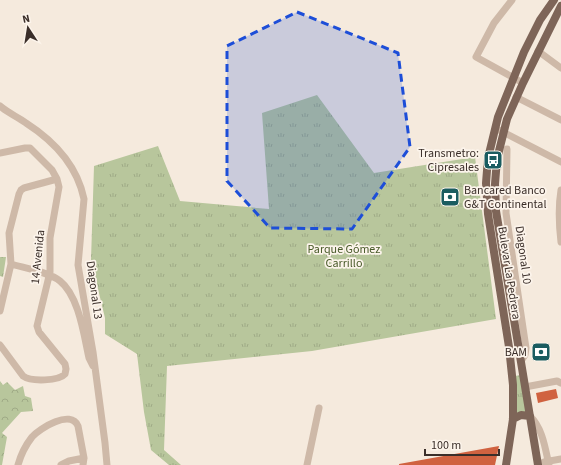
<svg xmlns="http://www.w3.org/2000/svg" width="561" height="465" font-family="'Source Sans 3',sans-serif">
  <defs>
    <pattern id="forest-crowns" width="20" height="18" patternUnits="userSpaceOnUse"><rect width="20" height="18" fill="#b8c69c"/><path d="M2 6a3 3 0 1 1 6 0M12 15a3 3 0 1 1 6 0" fill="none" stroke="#9faa86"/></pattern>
    <pattern id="park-tufts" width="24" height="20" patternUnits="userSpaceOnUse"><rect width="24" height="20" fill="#b8c69c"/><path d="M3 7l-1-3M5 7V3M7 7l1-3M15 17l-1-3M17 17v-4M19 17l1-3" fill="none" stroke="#9faa86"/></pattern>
  </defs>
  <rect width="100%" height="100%" fill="#f5eadd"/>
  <path fill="url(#forest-crowns)" d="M0 257H6L3 277 0 276Z
    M0 381 3 385 7 382 15 390 23 386 25 396 31 398 33 411 21 412 2 433 7 437 2 465H0Z"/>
  <path fill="url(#park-tufts)" d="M317 95 374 173 475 157 496 319 312 351 167 366 164 450 181 465H169L151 450 144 412 137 354 105 334V318L91 260 94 166 158 146 180 201 269 209 262 113Z
    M522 375 526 413 517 415 514 376Z"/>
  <path fill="#d06240" d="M556 389 558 398 538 403 536 393Z
    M499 446 495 465H399V464Z"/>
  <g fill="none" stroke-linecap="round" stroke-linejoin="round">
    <path stroke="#ceb9a8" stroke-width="7" d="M512 0 494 23 476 57 523 83
      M538 51 561 68
      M516 97 561 120
      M0 106C8 113 18 117 26 123 54 141 77 165 84 199L78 265 93 352 105 443 107 465
      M499 130 561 162
      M507 149 506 213 526 348 525 355 521 361
      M0 153 25 148H30L52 170 57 179 59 187 50 238V272L37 326 39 332 65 364 66 369 65 374C59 381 31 382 23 376L0 345
      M561 190C558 208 559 225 561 242
      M11 264C25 268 49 272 60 281 79 296 84 336 89 358L93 366
      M0 311 11 264 9 233 19 194 21 190 24 188 57 179
      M525 387 557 381 561 383
      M530 416C543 429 545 448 549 465
      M544 462 561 459
      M18 465C21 454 25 446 32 437 40 428 71 409 78 426L84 458 83 465
      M61 465 69 461 84 458
      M307 465 319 408"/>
    <path stroke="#7e6558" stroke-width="8" d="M513 419 521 415 530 416
      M506 465 513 419V385L509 347 488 214 486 183 488 158 498 117 524 52 540 20 554 0
      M538 465 496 211 495 184 497 159 507 119 523 83 561 6"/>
  </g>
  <path fill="#1d4ed8" fill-opacity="0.2" stroke="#1d4ed8" stroke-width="3" stroke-dasharray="8 5" stroke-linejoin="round" d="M297 12 398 53 410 147 352 229 270 228 227 181V46Z"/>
  <defs>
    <g id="bus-square" transform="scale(1)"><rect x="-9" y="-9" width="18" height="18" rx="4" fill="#1a5c60" stroke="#fcf4eb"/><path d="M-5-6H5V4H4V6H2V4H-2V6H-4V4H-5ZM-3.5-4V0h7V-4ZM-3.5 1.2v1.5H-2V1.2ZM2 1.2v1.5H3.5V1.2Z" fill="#fff"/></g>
    <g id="bank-square" transform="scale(1)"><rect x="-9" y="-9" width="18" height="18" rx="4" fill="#1a5c60" stroke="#fcf4eb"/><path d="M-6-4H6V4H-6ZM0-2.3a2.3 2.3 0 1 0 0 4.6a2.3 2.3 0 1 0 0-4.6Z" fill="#fff"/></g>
  </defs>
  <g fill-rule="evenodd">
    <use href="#bus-square" x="493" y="160"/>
    <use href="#bank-square" x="450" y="197"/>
    <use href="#bank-square" x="541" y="352"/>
  </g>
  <g text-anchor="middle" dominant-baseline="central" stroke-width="3.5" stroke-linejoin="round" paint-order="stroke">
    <g font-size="12" fill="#3a2e29" stroke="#fcf4eb" text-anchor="end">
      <text x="479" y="153">Transmetro:<tspan x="479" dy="14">Cipresales</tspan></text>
      <text x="464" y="190" text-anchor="start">Bancared Banco<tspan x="464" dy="14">G&amp;T Continental</tspan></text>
      <text x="527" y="352">BAM</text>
    </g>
    <g font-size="12" fill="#495b2a" stroke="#fcf4eb">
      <text x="344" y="249">Parque Gómez<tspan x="344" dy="14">Carrillo</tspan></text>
    </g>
    <g font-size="12" fill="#3a2e29" stroke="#fcf4eb">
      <text transform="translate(523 255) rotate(82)">Diagonal 10</text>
      <text transform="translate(38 257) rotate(-84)">14 Avenida</text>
      <text transform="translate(509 273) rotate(81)">Bulevar La Pedrera</text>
      <text transform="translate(94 290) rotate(82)">Diagonal 13</text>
    </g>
  </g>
  <g transform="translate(28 28) rotate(348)" stroke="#fcf4eb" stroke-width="3" paint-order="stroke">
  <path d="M0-3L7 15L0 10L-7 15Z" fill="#3a2e29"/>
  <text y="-6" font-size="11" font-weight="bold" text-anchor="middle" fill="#3a2e29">N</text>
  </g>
  <path d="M425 449v6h74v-6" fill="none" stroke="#3a2e29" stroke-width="2"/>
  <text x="431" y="449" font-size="12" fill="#3a2e29" stroke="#fcf4eb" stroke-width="3" paint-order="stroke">100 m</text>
</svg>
